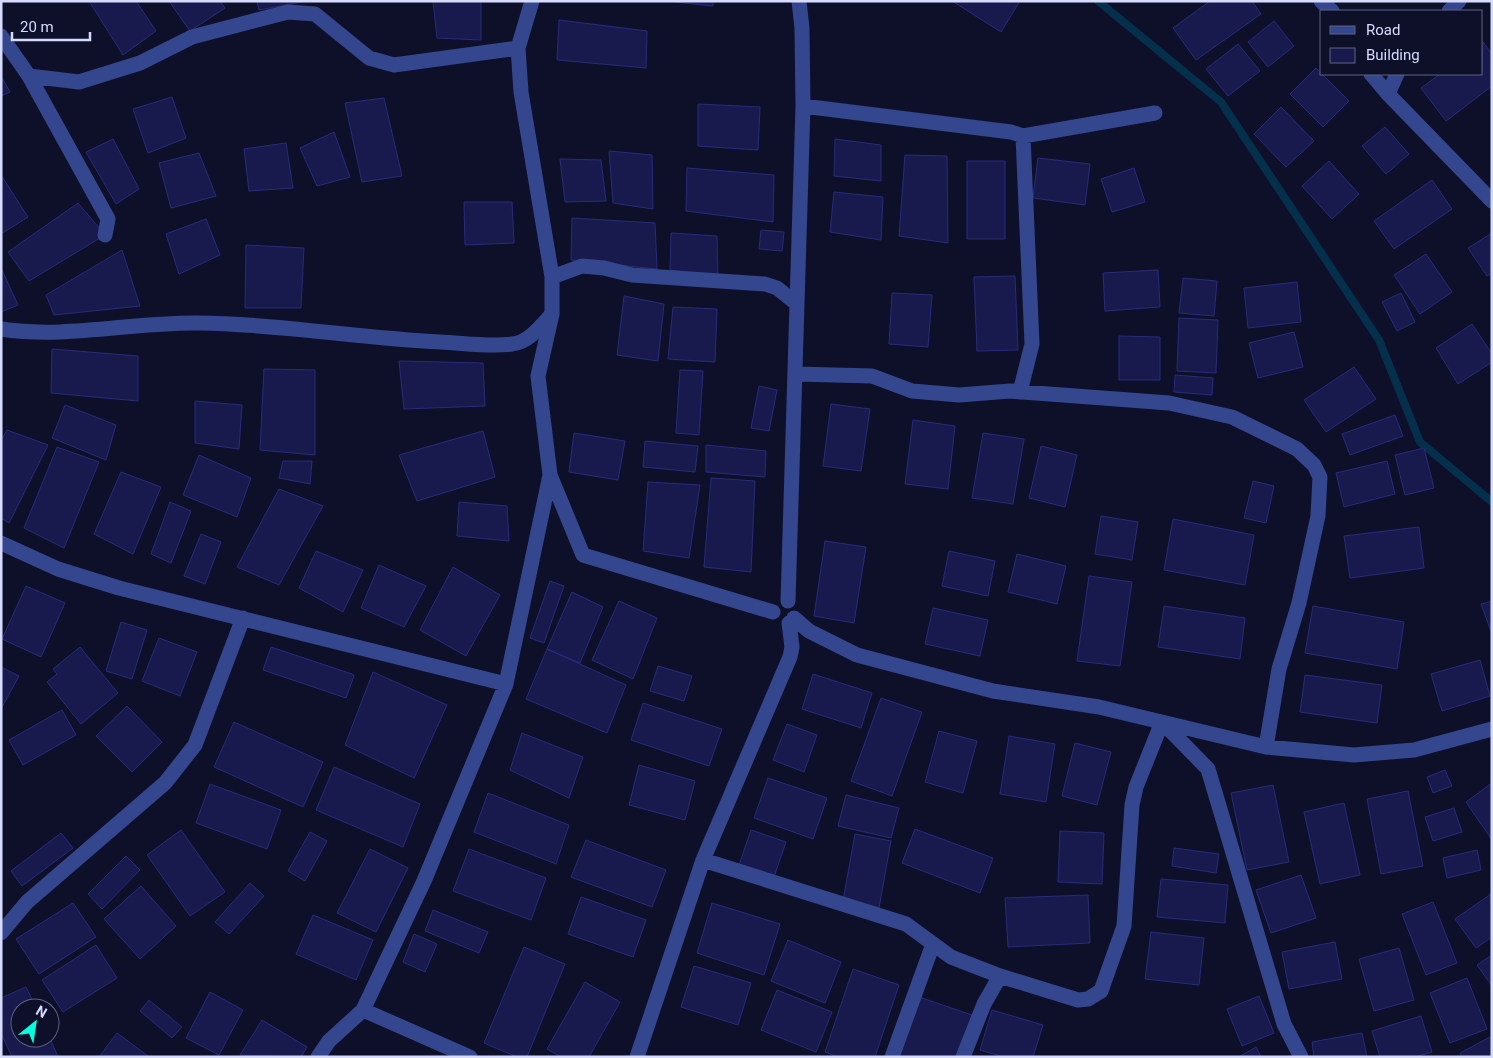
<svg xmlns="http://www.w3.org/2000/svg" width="1493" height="1058" font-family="Roboto,sans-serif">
  <rect width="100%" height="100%" fill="#0e102a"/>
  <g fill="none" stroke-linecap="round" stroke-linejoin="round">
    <path stroke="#05304c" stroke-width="8" d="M1098 1 1221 102 1379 340 1420 442 1492 502"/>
  </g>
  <path fill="#181a4d" stroke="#282b7b" d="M89 1H136L156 31 123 55Z
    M169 1H220L225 8 190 31Z
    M257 1H307L259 10Z
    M433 1H481V40L437 38Z
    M666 1H713V6Z
    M952 1H1020L1001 32Z
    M1210 1H1252L1261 14 1196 60 1173 28Z
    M559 20 647 31 646 68 557 60Z
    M1274 21 1294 46 1268 67 1248 42Z
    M1483 42 1492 54V86L1446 121 1421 88 1440 74H1482Z
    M1238 44 1260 71 1228 96 1206 69Z
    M1316 68 1349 101 1323 127 1290 94Z
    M1 76 10 92 1 96Z
    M172 97 186 138 148 153 133 109Z
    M384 98 402 176 362 182 345 103Z
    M698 104 760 107 758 150 698 146Z
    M1281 107 1314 141 1286 167 1254 134Z
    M1385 127 1409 154 1386 174 1362 146Z
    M334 132 350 177 317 186 300 148Z
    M113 139 139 189 116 204 86 152Z
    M835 139 881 145V181L834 176Z
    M286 143 293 188 249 191 244 149Z
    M609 151 652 155 653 209 613 203Z
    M199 153 216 196 171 208 159 163Z
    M905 155 947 156 948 243 899 236Z
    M1038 158 1090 164 1085 205 1033 198Z
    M560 159 601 160 606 201 565 202Z
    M967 161H1005V239H967Z
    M1329 161 1359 194 1332 219 1302 186Z
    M687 168 774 175 773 222 686 211Z
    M1134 168 1145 202 1112 212 1101 179Z
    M1 175 28 217 1 234Z
    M1432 180 1452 209 1394 249 1374 221Z
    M834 192 883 197 881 240 830 232Z
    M464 202H512L514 243 465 245Z
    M78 203 105 235 29 281 8 252Z
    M572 218 655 223 657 269 571 260Z
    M206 219 220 255 179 274 166 234Z
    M761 230 784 232 782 251 759 249Z
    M671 233 717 236 718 276 670 270Z
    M1492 233V273L1487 276 1468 248Z
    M246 245 304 248 301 308H245Z
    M122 250 140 306 54 315 46 295Z
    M1426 254 1452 292 1420 314 1394 275Z
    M1 268 18 305 1 312Z
    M1158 270 1160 307 1105 311 1103 273Z
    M1015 276 1018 350 977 351 974 277Z
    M1183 278 1217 281 1214 316 1179 313Z
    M1297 282 1301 322 1248 328 1244 288Z
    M892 293 932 295 928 347 889 344Z
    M1401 293 1415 322 1397 331 1382 302Z
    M624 296 664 304 658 361 617 355Z
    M673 307 717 309 715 362 668 359Z
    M1179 318 1218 320 1216 373 1177 371Z
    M1472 324 1492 354V362L1458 384 1436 348Z
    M1294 332 1303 367 1258 378 1249 343Z
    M1119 336 1160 337V380H1119Z
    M52 349 138 356V401L51 393Z
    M399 361 483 363 485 406 404 409Z
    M1354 367 1376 399 1326 432 1304 400Z
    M264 369 315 370V455L260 450Z
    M680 370 703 371 699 435 676 433Z
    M1175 375 1213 378 1212 395 1174 392Z
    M759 386 777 390 769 431 751 428Z
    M195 401 242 405 239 449 195 443Z
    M831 404 870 409 861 471 823 466Z
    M65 405 116 425 106 460 52 438Z
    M1395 415 1403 436 1350 455 1342 434Z
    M913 420 955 426 948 489 905 484Z
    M7 430 48 445 9 523 1 518V441Z
    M483 431 495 477 417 501 399 455Z
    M574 433 625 441 618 480 569 472Z
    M983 433 1024 439 1013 504 972 498Z
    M645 441 698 446 695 472 643 467Z
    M706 445 766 451 765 477 706 472Z
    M1041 446 1077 455 1065 507 1029 498Z
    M57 447 99 462 64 548 24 528Z
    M1424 448 1434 488 1405 495 1395 455Z
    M199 455 251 478 237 517 183 495Z
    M283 461H312L310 484 279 478Z
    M1387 461 1395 494 1344 507 1336 473Z
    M121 472 161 487 133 554 94 534Z
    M711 478 755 481 751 572 704 567Z
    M1253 481 1274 486 1266 523 1244 518Z
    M648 482 700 485 689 558 643 551Z
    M279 489 323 506 279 585 237 567Z
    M170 502 191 511 171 563 151 554Z
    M459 502 507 506 509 541 457 536Z
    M1101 516 1138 522 1132 560 1095 554Z
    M1173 519 1254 535 1245 585 1164 570Z
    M1419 527 1424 568 1350 578 1344 536Z
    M201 534 221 542 205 584 184 576Z
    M825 541 866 547 854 623 814 616Z
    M316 551 363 570 343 612 299 588Z
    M949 551 995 561 988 596 942 586Z
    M1017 554 1066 566 1057 604 1008 592Z
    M379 565 426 586 404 627 361 608Z
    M453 567 500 595 466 656 420 630Z
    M1089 576 1132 582 1120 666 1077 661Z
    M550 581 564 586 544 643 530 638Z
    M26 586 65 603 41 657 2 639Z
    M572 592 603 607 580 663 547 649Z
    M619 601 657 618 633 679 592 660Z
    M1492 601V634L1481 604Z
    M1164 606 1245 618 1240 659 1158 647Z
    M1313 606 1404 622 1397 669 1305 653Z
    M933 608 988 620 980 656 925 644Z
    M121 622 147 630 132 679 106 671Z
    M159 638 197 652 180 696 142 681Z
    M80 647 118 693 81 724 47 682 57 674 53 669Z
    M271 647 352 674 354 676 346 698 263 670Z
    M547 649 626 685 607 733 526 699Z
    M1480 660 1490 696 1442 711 1431 674Z
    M658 666 692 676 684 701 650 691Z
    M1 667 19 676 1 709Z
    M373 672 447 705 414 778 345 745Z
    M813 674 872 693 861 728 802 709Z
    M1305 675 1382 685 1377 723 1300 712Z
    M881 698 922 712 892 796 851 781Z
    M643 703 722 729 709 766 631 740Z
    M127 706 162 742 132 772 96 736Z
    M62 710 76 735 23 765 9 740Z
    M234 722 323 762 303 807 214 767Z
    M787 724 817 735 804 772 773 760Z
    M939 731 977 741 963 793 925 782Z
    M522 733 583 757 569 798 510 770Z
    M1009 736 1055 744 1046 802 1000 794Z
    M1075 743 1111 752 1097 805 1062 796Z
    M639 765 695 781 685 820 629 805Z
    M334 767 420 804 403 847 316 810Z
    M1445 770 1452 786 1433 793 1427 777Z
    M768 778 827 798 813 839 754 818Z
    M1492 783V840L1466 802Z
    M210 784 281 810 267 849 196 823Z
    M1273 785 1289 862 1247 870 1231 793Z
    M1408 791 1423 866 1381 874 1367 799Z
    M488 793 569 825 556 864 474 832Z
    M846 795 899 808 891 838 838 826Z
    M1344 803 1360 875 1320 884 1304 812Z
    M1454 808 1462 832 1433 841 1425 817Z
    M915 829 993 858 980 893 902 863Z
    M181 830 225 892 190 916 147 855Z
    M751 830 786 842 774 877 739 865Z
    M1060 831 1104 833 1102 884 1058 882Z
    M310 832 327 841 305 881 288 871Z
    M61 833 73 848 22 886 11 871Z
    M855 834 891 841 879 908 843 901Z
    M586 840 666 870 652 907 571 877Z
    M1174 848 1219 854 1216 873 1172 866Z
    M370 849 408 868 376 932 337 913Z
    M469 849 546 878 531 920 453 891Z
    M1477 850 1481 870 1447 878 1443 858Z
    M126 856 140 870 102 909 88 894Z
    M1301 875 1316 918 1271 933 1256 890Z
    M1161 879 1228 885 1225 923 1157 917Z
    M250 883 264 896 229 934 215 922Z
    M141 886 176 926 140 959 104 919Z
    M1491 894 1492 937 1476 948 1455 919Z
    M1088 895 1090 943 1008 947 1005 898Z
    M581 897 646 920 633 957 568 934Z
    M1433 902 1457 963 1426 975 1402 914Z
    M73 903 96 937 39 974 16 939Z
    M712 903 780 924 764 975 697 953Z
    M433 910 488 932 479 953 425 931Z
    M313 915 373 940 356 980 296 954Z
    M1151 932 1204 938 1199 985 1145 979Z
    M414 934 437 944 425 972 403 962Z
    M788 940 841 962 825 1003 771 981Z
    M1335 942 1342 979 1289 989 1282 952Z
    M96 945 117 978 63 1012 42 980Z
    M524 947 565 964 527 1057H517L484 1043Z
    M1399 948 1414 1000 1374 1011 1359 959Z
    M1492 955V986L1477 965Z
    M694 966 751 983 738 1025 681 1007Z
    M853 969 899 985 875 1057H838L825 1052Z
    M1467 978 1487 1029 1450 1043 1430 993Z
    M585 982 620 1002 589 1057H561L547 1049Z
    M26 987 36 1008H20V1038H50L58 1057H12L1 1033V998Z
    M777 990 832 1012 816 1052 761 1030Z
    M210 992 243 1010 219 1055 186 1038Z
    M1259 996 1274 1033 1242 1046 1227 1009Z
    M919 997 972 1015 957 1057H898Z
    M149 1000 182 1027 172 1038 140 1011Z
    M992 1010 1043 1025 1033 1057H1004L980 1050Z
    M1421 1016 1432 1052 1415 1057H1380L1372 1031Z
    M262 1020 307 1047 301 1057 240 1055Z
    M117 1033 148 1056V1057H99Z
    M1362 1033 1367 1057H1314L1312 1042Z
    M1492 1036V1057H1462L1460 1053Z
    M1256 1047 1261 1057H1239Z"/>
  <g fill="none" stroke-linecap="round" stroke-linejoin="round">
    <path stroke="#34468d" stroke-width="15" d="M1321 1 1332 11
      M1449 11 1459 1
      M1 36 29 76 108 219 105 235
      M1371 74 1388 94 1492 201
      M29 76 79 82 140 63 192 37 288 12 315 14 369 58 394 65 518 48
      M1388 94 1397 74
      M803 106 1011 132 1023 136 1155 113
      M552 277 582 266 604 268 632 275 765 284 777 288 797 304
      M1 329C66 339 132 322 198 323 279 324 359 338 440 342 464 343 489 347 512 344 528 343 541 326 551 315
      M796 374 872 376 912 391 959 395 1010 391 1169 403 1232 417 1297 449 1314 465 1320 477 1318 516 1299 603 1279 669 1266 747
      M1020 392 1032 344 1023 136
      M550 475 583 555 773 612
      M1 543 58 569 119 588 506 684
      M788 601 803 106 802 28 799 1
      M794 618 809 631 857 655 993 691 1099 707 1266 747 1354 755 1414 750 1492 729
      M703 860 906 924 951 957 1000 976 1078 1000 1088 999 1101 991 1124 926 1132 805 1136 787 1162 722 1208 769 1284 1024 1301 1057
      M1 933 27 902 165 783 195 745 243 618
      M363 1010 470 1057
      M318 1057 329 1041 363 1010 424 881 506 684 550 475 538 376 552 314V277L521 92 518 48 532 1
      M637 1057 703 860 790 657 792 647 789 623
      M892 1057 933 944
      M963 1057 984 1004 1000 976"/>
  </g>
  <rect width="1493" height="1058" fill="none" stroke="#d7dcff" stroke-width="5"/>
  <rect x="1320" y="10" width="162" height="65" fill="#0e102a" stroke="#5e627f"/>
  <rect x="1330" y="26" width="25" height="8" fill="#34468d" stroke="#5e627f"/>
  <text x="1366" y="35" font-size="15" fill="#d7dcff">Road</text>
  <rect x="1330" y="48" width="25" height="15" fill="#181a4d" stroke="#5e627f"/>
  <text x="1366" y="60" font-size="15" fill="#d7dcff">Building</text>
  <g transform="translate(35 1023) rotate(30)"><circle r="24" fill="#0e102a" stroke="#5e627f"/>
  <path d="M0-4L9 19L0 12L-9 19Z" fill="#03ffdc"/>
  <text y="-8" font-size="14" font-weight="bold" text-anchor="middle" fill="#d7dcff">N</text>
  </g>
  <path d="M12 32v8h78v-8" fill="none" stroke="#d7dcff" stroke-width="2.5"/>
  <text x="20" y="32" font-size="15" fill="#d7dcff" stroke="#0e102a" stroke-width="4" paint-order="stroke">20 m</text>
</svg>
